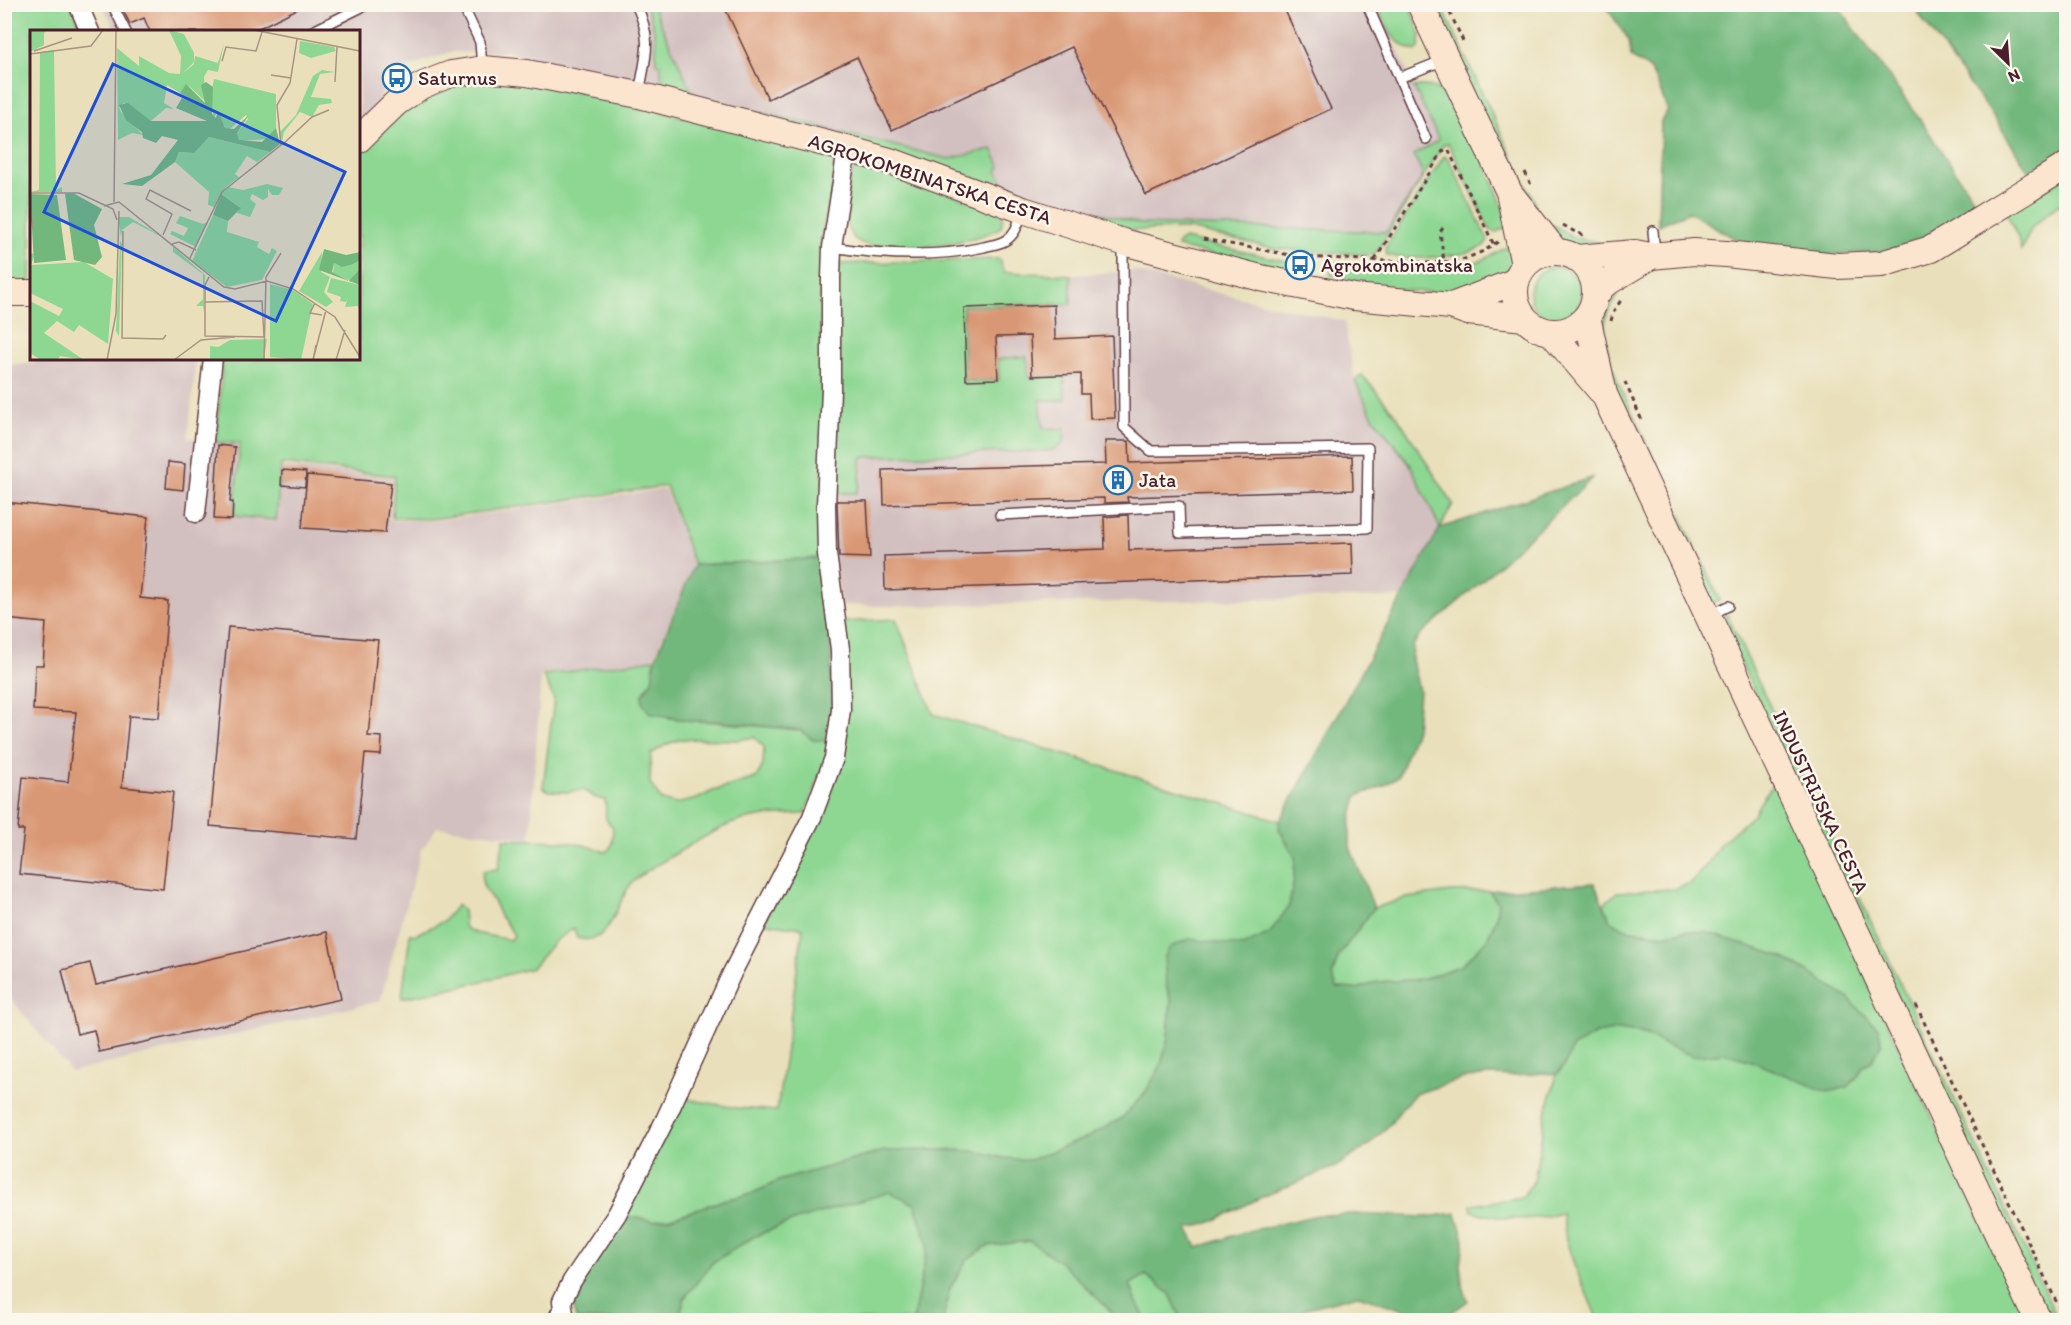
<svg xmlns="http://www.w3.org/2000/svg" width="2071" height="1325" font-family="Itim,sans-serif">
  <rect width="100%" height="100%" fill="#fbf7ec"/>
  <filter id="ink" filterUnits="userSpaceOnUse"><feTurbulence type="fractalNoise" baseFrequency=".0167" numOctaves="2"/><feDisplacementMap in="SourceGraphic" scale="12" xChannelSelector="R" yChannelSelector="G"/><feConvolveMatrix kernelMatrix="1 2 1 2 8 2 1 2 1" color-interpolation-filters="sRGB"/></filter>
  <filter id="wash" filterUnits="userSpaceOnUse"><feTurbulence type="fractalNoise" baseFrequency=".008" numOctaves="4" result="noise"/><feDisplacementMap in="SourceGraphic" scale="24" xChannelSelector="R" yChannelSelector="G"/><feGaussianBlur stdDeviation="1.35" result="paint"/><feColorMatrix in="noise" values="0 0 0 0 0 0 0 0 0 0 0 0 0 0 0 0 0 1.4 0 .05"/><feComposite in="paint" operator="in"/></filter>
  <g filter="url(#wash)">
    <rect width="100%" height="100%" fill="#e9e0bb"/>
    <path fill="#d2bfbf" d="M103 5H1377L1439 140 1424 147 1421 180 1386 232 1141 224 1005 187 997 171 991 149 949 159 694 96 606 75 519 58 505 49 503 52H451L409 67 387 84 379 99 359 126 358 32 116 31Z
      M999 259 1004 272 1071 275 1134 271 1223 294 1344 321 1355 381 1373 417 1411 466 1440 528 1404 597 893 606 841 605 833 557 842 263Z
      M59 358 196 359 188 438 239 442 237 462 393 478 390 520 432 521 665 489 693 565 653 659 541 674 530 839 437 827 421 851 380 1001 71 1072 5 992 4 366Z"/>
    <path fill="#8ed793" stroke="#6c7b5f" stroke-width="1.5" fill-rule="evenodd" d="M4 5H71L83 31 32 32 31 283H5Z
      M646 5H652L694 96 949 159 992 149 1000 166 997 171 1005 187 1141 224 1386 232 1421 180 1422 172 1414 155 1439 140 1414 87C1423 85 1432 86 1441 91 1465 107 1500 196 1509 226L1496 232 1490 230 1448 143 1443 145 1378 250 1372 255 1276 249 1189 229 1129 230 1115 226 676 92C665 86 659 79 661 65L656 64C657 38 655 29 646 5Z
      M1377 5H1409L1421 35 1419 48 1415 51C1390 42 1387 27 1377 5Z
      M1431 5H1441L1523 180 1534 200 1535 207H1529Z
      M521 80 591 94 824 153 833 159 837 181 826 211 820 249 821 347 825 405 821 558 694 565 666 486 431 519 392 518 395 476 281 464 276 520 234 516 240 444 216 442 223 359 358 358 359 153 403 110 449 86 475 81Z
      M1444 156 1449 159 1488 240 1486 244C1469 258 1408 261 1387 255L1385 248Z
      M864 163 999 211 1003 217 1001 227C978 243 875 259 854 238 842 226 847 208 848 193 850 179 850 170 864 163Z
      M2066 176V219L2059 204 2033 226 2021 250 2018 237 2006 212Z
      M1553 225 1575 238 1598 242 1604 249C1579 247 1565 247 1547 228Z
      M1184 239 1291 262V268L1259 265 1177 247 1179 242Z
      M1513 243 1514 262 1504 277 1452 294 1373 288 1356 281 1330 275 1333 263C1376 266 1434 275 1476 262 1489 258 1501 250 1513 243Z
      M999 259 1004 272 1071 275V304L963 306 964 381 999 380 998 359 1027 356 1029 378 1064 376 1065 400H1040L1043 428 1065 429 1064 442 1056 449 1046 451 862 457C859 469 863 482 856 493H839L834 488 836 264Z
      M1530 293a26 26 0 1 1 52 0a26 26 0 1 1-52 0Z
      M1618 289C1618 298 1610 306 1607 314 1600 336 1611 360 1617 380L1720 600 1712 603 1615 397 1596 323 1603 299Z
      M1362 375 1397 416 1453 504 1440 528 1411 466 1373 417 1355 381Z
      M1727 615 2058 1320H2049L1720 618Z
      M896 619 933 714 1280 821 1279 829 1295 857 1294 880 1289 906 1282 918 1270 933 1243 946 1189 940 1166 984 1171 1001 1168 1038 1161 1065 1145 1093 1122 1118 1090 1136 1058 1150 1030 1160 1004 1158 975 1151 945 1150 885 1151 781 1180 751 1194 724 1200 671 1218 653 1221 623 1215 681 1098 737 1108 777 1111 803 928 764 923 825 805 841 622Z
      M655 659 652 681 642 696 669 718 800 730 813 740 833 741 805 814C779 815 752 815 728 825 707 834 687 847 667 859 655 866 639 874 630 885 615 905 611 948 577 938L574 928 556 940 532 968 475 983 402 998 410 934 415 935 444 921 457 905C468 911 461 919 465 928L475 933 510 940 514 936C511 928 505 923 500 916 497 910 495 903 491 898 483 886 481 886 483 871L498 869 504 839C537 841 575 838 605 852L609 850 612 843 613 827C601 819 608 812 605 800L596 798 583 790 567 792 549 791 543 788 554 699 543 675ZM754 737 764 747 763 765 756 778 713 791 697 799 676 804 661 800 650 783 651 754 665 745 681 739 738 740Z
      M1775 783 2027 1320H1598L1574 1264 1566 1239 1562 1213C1528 1221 1506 1221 1472 1211L1471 1205 1522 1197 1534 1181 1545 1116 1557 1074 1564 1066 1573 1047 1596 1034 1618 1030 1645 1034 1666 1045 1693 1056 1724 1053 1749 1060 1858 1076 1863 1067 1873 1060 1849 999 1810 973 1780 956 1684 931 1664 935 1625 929 1610 920 1604 904 1617 892 1674 889 1691 883 1709 862 1720 844 1753 815 1765 795Z
      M1489 891 1498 903 1496 919 1486 941 1462 965 1424 979 1377 982 1357 989 1337 988 1332 976 1339 955 1374 908 1406 898 1451 892Z
      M890 1191 915 1204 928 1245 913 1320H678L685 1297 713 1262 755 1236 796 1220Z
      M1030 1241 1060 1262 1120 1320H943L949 1290 966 1261 987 1246Z
      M1146 1275 1170 1294 1182 1320H1146L1136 1301 1130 1284Z"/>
    <path fill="#72b87d" stroke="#5e6c54" stroke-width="1.5" d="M1605 5H1837L1919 118 1981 210 1901 251 1813 256 1739 241 1689 212 1658 225 1661 121 1668 111 1658 85 1649 68 1631 57 1629 40Z
      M1912 5H2066V154L2031 175 1996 120Z
      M1594 477 1474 588 1422 633 1413 645 1412 660 1419 691 1416 729 1398 777 1383 786 1357 796 1350 824V847L1374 908 1339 955 1332 976 1337 988 1357 989 1377 982 1424 979 1462 965 1486 941 1496 919 1498 903 1489 891 1594 883 1610 920 1625 929 1663 935 1684 931 1706 932 1780 956 1810 973 1849 999 1878 1028 1882 1043 1872 1060 1863 1067 1858 1076 1848 1087 1827 1092 1749 1060 1724 1053 1693 1056 1666 1045 1645 1034 1618 1030 1596 1034 1573 1047 1564 1066 1557 1074 1542 1073 1517 1076 1488 1075 1461 1079 1415 1094 1402 1108 1391 1123 1369 1145 1337 1166 1262 1197 1207 1224 1188 1228 1197 1248 1244 1232 1318 1215 1353 1214 1425 1217 1456 1213 1464 1240 1461 1265 1462 1283 1468 1301 1449 1314 1436 1315H1420L1358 1295 1303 1309 1302 1315 1322 1320H1182L1170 1294 1146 1275 1130 1284 1136 1301 1146 1320H1120L1060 1262 1030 1241 987 1246 966 1261 949 1290 943 1320H913L928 1245 915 1204 890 1192 796 1220 755 1236 713 1262 685 1297 678 1320H577C562 1299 611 1235 623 1215L653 1221 671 1218 724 1200 751 1194 781 1180 885 1151 945 1150 975 1151 1004 1158 1030 1160 1090 1136 1122 1118 1145 1093 1161 1065 1168 1038 1171 1001 1166 984 1164 958 1170 947 1189 939 1243 946 1270 933 1289 906 1294 880 1295 857 1279 829 1280 821 1440 528Z
      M821 558 830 609 833 741 813 740 800 730 717 721H690L650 713 643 704 642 695 652 681 655 659 694 565Z"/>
    <g id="blocks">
      <path fill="#d99874" d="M120 4H307L251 32H150L144 18 130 24Z
        M723 4H1282L1331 109 1146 195 1072 47 892 130 857 57 768 99Z
        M1054 305 1055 339 1112 336 1115 418 1090 419 1089 394H1081V374L1032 376 1030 336 996 337 998 379 966 380 964 308Z
        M1105 441H1129L1130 463 1352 456 1353 490 1127 497 1128 502 1104 503V498L884 505 883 470 1106 464Z
        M218 445 235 447 230 502H233L232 520 214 519Z
        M168 462 185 464 183 490 166 488Z
        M282 470 306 472 305 487 281 485Z
        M307 475 391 483 385 533 302 528Z
        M837 501H867L870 558 839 557Z
        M4 502 148 517 140 598 168 601 159 718 129 716 122 787 173 792 163 889 19 874 24 830H18L23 777 68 782 76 712 33 710 35 665H43L46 623 4 619Z
        M1128 515 1129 550 1352 543 1353 575 885 590 884 556 1105 549 1104 517Z
        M228 627 378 640 368 736 382 737 381 755 365 754 356 839 210 826Z
        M327 932 341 999 99 1052 94 1030 77 1034 62 970 90 963 96 985Z"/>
    </g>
  </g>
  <g filter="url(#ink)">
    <use href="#blocks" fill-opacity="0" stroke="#623c41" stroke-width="1.5"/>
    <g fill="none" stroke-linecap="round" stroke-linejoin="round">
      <g stroke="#623c41" stroke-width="12">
        <path id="lane" d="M112 4 126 32
          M462 4 480 42 482 67
          M636 4C653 41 646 55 639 93
          M1367 4 1426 139
          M311 32 368 4
          M1399 78 1444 60
          M1653 231 1655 253
          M832 247C882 255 935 258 984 247 991 245 1001 244 1006 240 1016 234 1018 223 1022 213
          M1000 515 1179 506 1180 533 1367 528 1368 448 1151 451 1124 427 1123 244
          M1710 615 1728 606
          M552 1320 559 1306"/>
      </g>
      <g stroke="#623c41" stroke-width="21">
        <path id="street" d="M78 4 90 32
          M196 513 213 358
          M565 1320 562 1301 572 1281 617 1214 665 1120 732 973 812 817 834 758 841 710 840 649 827 554 826 505 831 390V278L832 247 847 149"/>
      </g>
      <g stroke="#623c41" stroke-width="28">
        <path id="secondary" d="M1420 4 1509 192 1524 265
          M358 140 396 103 421 86 435 80 451 74 483 69 527 73 639 95 847 149 893 162 1023 210 1123 242 1261 278 1354 297 1451 306 1468 312 1524 318
          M1511 195 1556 252
          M1515 292a40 40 0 1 1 80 0a40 40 0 1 1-80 0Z
          M1576 258 1635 253 1651 256 1694 252 1726 254 1837 266 1881 264 1931 249 2066 166
          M4 293H32
          M1595 296 1603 285 1651 256
          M1454 305 1516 281
          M1587 316 1604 394 2038 1320
          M1551 332 1600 390"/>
      </g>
      <path stroke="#623c41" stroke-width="3" stroke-dasharray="4.5 4.5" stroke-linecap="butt" d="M1446 4 1463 41
        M1525 172 1531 185
        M1563 225 1577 233 1584 235
        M1443 228 1440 232 1444 262
        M1203 239 1301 257 1433 263 1462 260 1484 251 1499 241
        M1375 260 1443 151 1448 149 1494 245
        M1611 321 1613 313 1621 300
        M1625 382 1643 423
        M1916 1005 2065 1320"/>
      <use href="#lane" stroke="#fff" stroke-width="9"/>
      <use href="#street" stroke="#fff" stroke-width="18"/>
      <use href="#secondary" stroke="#fbe5cf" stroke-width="26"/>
    </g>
  </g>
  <defs>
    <g id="bus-ring" transform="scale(1.5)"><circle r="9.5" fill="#fbf7ec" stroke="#1f6fb2" stroke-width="1.5"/><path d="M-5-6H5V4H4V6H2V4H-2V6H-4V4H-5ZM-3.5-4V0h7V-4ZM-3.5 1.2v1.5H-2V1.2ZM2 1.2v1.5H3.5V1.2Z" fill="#1f6fb2"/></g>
    <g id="building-ring" transform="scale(1.5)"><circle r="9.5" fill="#fbf7ec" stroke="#1f6fb2" stroke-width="1.5"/><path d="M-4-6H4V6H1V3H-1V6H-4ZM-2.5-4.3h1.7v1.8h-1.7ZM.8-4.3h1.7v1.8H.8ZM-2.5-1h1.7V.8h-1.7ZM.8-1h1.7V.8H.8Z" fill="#1f6fb2"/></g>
  </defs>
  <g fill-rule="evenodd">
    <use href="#bus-ring" x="397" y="78"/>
    <use href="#bus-ring" x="1300" y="265"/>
    <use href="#building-ring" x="1118" y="480"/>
  </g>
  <g text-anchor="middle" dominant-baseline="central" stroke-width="5" stroke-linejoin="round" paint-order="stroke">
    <g font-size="20" fill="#4a1f2b" stroke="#fbf7ec" text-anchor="start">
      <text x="418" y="78">Saturnus</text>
      <text x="1321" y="265">Agrokombinatska</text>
      <text x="1139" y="480">Jata</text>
    </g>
    <g font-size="20" fill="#4a1f2b" stroke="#fbf7ec">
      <text transform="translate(930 179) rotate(18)">AGROKOMBINATSKA CESTA</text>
      <text transform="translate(1821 802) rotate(65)">INDUSTRIJSKA CESTA</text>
    </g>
  </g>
  <g transform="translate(30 30)">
    <rect width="330" height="330" fill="#e9e0bb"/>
    <path d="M0 0H18L14 3V15L0 22ZM139 0 154 4 164 23V32L152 44 164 34 165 26 188 33 194 13 188 42 178 40 174 47 176 72 159 56 150 63 137 55 134 73 144 79 136 78 121 91 94 73 89 77 91 82 113 105 102 103 88 110 87 18 109 36V26L139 43 150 44 151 26ZM270 11 304 17 306 21 281 28 269 23ZM24 20 26 160 32 157V162H0L9 160 10 22ZM292 40 305 42 290 44 281 67 301 69 302 73 289 75 282 87 270 82 254 102 252 112 249 103 266 85 283 46ZM184 49 246 64V98L237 109 209 111 207 103 218 89 216 85 200 99 195 98 188 80 184 88 180 70ZM179 107 240 122 227 132 217 126 205 144 209 147 196 157 184 177 178 175 179 162 145 132 149 122 162 123ZM237 154 253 158 249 165H242L238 159V167L233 170 222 164 220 169 226 174 220 187 207 183 210 177 191 164 198 157 213 160ZM183 185 198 191 197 202 229 212 227 217 239 224 242 218 247 221 232 250 197 257 162 231ZM150 186 173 194 178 192 166 217 140 204 142 201 154 206 158 198 146 193ZM88 187H99L131 206 175 245 174 283 173 276H166L173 269V244L143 222V217L130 206 103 192 92 200 91 207ZM90 211 92 214 89 306 86 301ZM292 222 291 242 300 247 294 262 303 272 296 277 269 261ZM0 223 5 224 1 235 54 232 83 249 78 314 49 295 44 302 27 291 14 303 54 330 30 326 27 330H11L0 323V271L29 286 33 279 0 263ZM330 230V239L321 251 303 244 304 233 310 236ZM301 248 330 255V280L328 276 315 277 318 267 316 272 310 271 311 267 297 262ZM240 254 263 260 283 274 271 330 240 327ZM237 309 234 330H180V316L188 317 200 310Z" fill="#8ed793"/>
    <path d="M176 52 183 57 182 84 186 88 188 80 195 98 204 99 219 85 207 103 209 110 232 112 246 98 250 114 240 122 179 107 164 123 149 122 145 132 112 156 92 154 121 145 148 110 132 106 126 113 113 108 112 102 96 90 89 75 98 73 121 91H177L146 78 152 68 169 75 150 63 156 54 175 73 171 55ZM43 163 72 179 64 195 72 227 65 235 44 230 35 164ZM0 164 27 165 36 230 4 233ZM191 164 211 178 198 191 183 185ZM294 219 316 225 330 222V230L323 234 312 237 304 233 302 242 319 251 330 239V255L289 240Z" fill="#72b87d"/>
    <path fill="none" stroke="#a99381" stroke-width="1.5" d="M224 0 330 21M4 21 42 8M0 24 61 16 73 0M192 31 196 17 226 21 232 2M241 45 261 48M305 52 307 17M252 115 282 87 299 80M0 163H49L83 179 87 190M84 172 86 0M74 176 89 172 194 257 205 259 237 251 263 259 305 287 330 327M0 179 3 198M93 201 92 308 133 309 136 305M133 205 142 184 116 169 120 160 161 181M142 214 149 212 166 220M159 230 192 162 251 115 247 75 260 53 267 9M175 272 232 271 234 307 175 306V255L179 247M285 273 280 283 292 285M286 315 283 330 296 280M77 330 86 284 89 181M144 330 171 310 205 307M234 330 236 247 251 223M306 330 315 300"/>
    <path fill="#1d4ed8" fill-opacity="0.15" stroke="#1d4ed8" stroke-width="3" d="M83 34 315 142 246 291 14 182Z"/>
    <rect width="330" height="330" fill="none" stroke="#4a1f2b" stroke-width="3"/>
  </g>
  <rect width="2071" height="1325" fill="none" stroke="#fbf7ec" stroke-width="24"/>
  <g transform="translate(2008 63) rotate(155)" stroke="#fbf7ec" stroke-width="4.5" paint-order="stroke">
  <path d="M0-4.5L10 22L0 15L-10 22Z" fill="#4a1f2b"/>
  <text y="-9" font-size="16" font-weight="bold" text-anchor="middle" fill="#4a1f2b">N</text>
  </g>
</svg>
